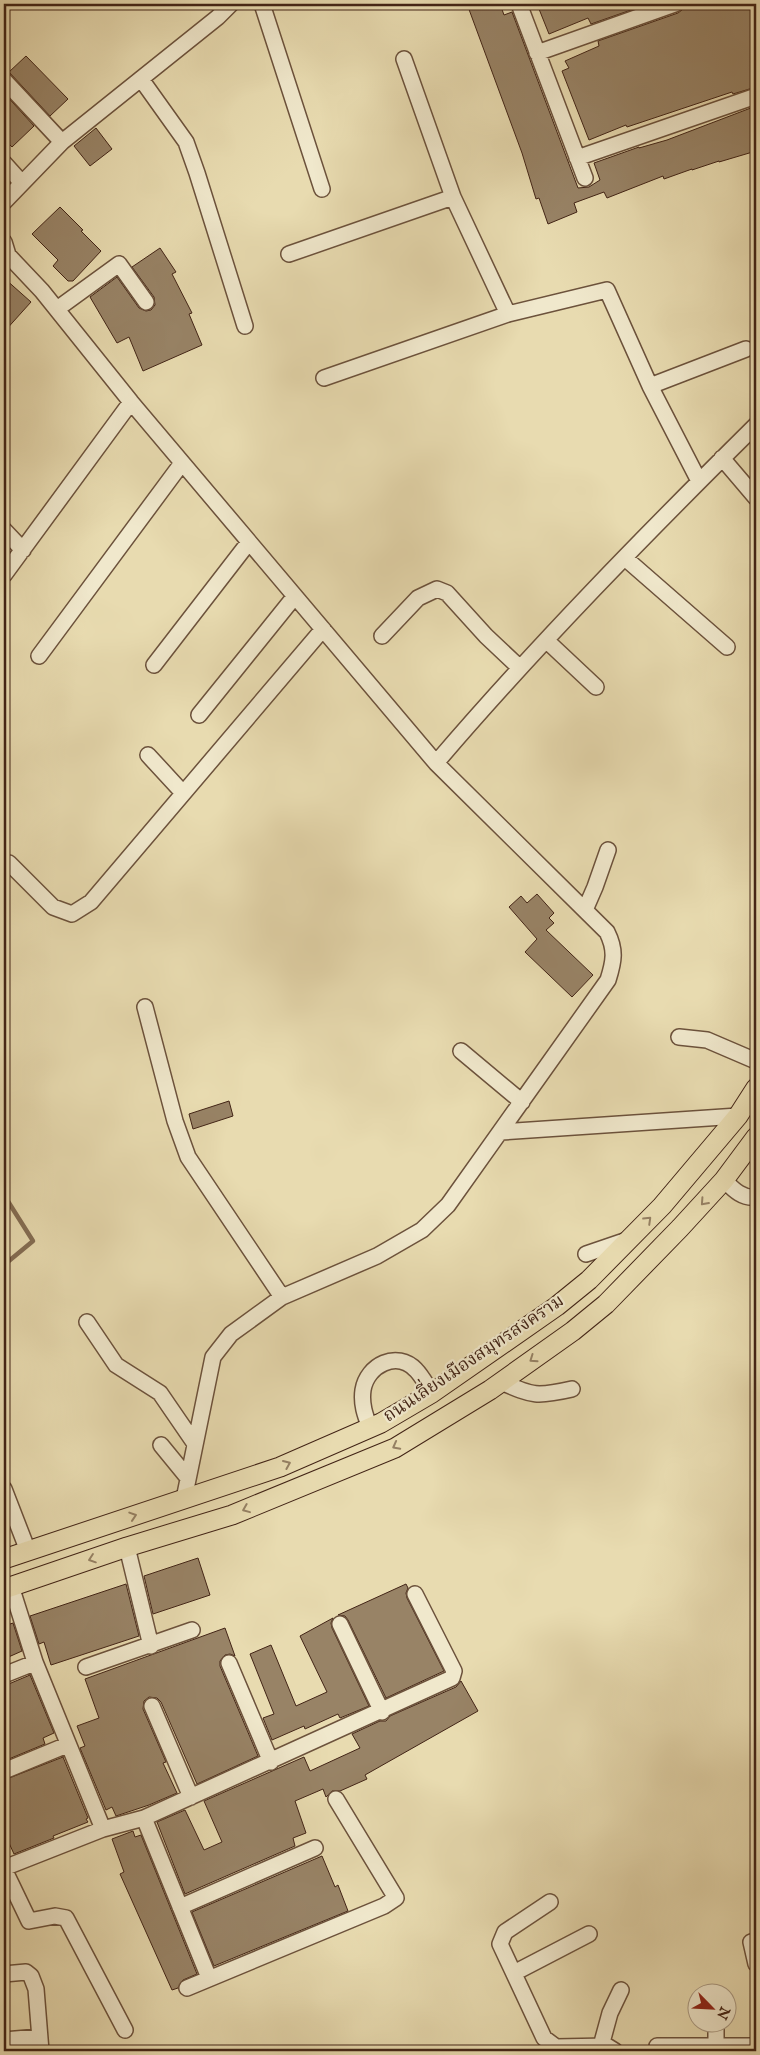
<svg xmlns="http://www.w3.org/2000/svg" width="760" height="2055" font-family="'IM FELL English','Noto Serif Thai',serif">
  <rect width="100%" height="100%" fill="#e8dbb0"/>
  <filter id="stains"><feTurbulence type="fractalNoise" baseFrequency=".004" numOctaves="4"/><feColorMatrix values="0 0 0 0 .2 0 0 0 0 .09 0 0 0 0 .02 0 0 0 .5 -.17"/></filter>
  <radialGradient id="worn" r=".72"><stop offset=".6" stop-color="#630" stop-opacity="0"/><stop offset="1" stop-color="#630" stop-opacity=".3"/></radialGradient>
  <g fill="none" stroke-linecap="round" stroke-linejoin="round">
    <path stroke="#846d53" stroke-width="4.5" d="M4 1195 33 1241 4 1265"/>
  </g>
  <path fill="#988366" stroke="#422416" d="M467 4H500L504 15 512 12 578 188 589 187 600 180 594 163 639 147V148L667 140 756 106V151L719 162V161L692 170V169L664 179 663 176 607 198 604 192 574 203 577 212 548 224 539 198 536 199 522 153Z
    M537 4H648L591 24 588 18 549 34Z
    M684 4H699L700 9 714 4H756V87L733 94 732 92 627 127 626 125 589 140 562 71 569 68 565 61 599 46 598 41 678 13 682 10Z
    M26 56 68 99 50 116 9 72Z
    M4 93 34 126 12 147 4 139Z
    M96 128 112 149 90 166 74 146Z
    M60 207 83 230 81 231 101 251 73 281H68L53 266 58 260 32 234Z
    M160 248 176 272 172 274 192 313 189 314 202 345 143 371 129 337 117 343 90 297 117 277 139 308 146 311 151 310 155 305 154 297 132 267Z
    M4 278 31 302 4 332Z
    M537 894 554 913 549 918 554 923 546 930 593 975 572 997 525 952 537 939 509 907 521 896 527 903Z
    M229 1101 233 1116 193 1129 189 1114Z
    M198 1558 210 1595 153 1614 144 1576Z
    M126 1584 139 1636 51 1665 44 1642 39 1644 30 1616Z
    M406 1584 408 1588 406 1593 407 1598 444 1671 386 1698 348 1620 345 1616 338 1615Z
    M333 1618 331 1623 332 1628 369 1706 340 1718 338 1714 305 1729 304 1726 272 1740 263 1718 274 1714 250 1654 271 1645 296 1706 327 1692 300 1636Z
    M13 1623 22 1651 4 1659V1626Z
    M225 1628 235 1656 230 1654 225 1655 220 1661V1666L258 1756 197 1784 161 1702 157 1698 149 1697 144 1701 143 1709 166 1762 163 1763 177 1793 149 1805 116 1816 112 1807 106 1810 80 1748 85 1746 77 1726 99 1718 85 1679Z
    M30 1675 54 1733 43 1738 45 1744 4 1761V1686Z
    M461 1681 478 1711 365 1775 367 1779 340 1791H332L326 1797 323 1789 295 1801 306 1833 293 1838 295 1846 185 1894 157 1822 185 1810 204 1850 222 1842 204 1801 304 1757 310 1771 360 1748 352 1734 380 1721H386L390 1716 456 1687Z
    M63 1757 88 1818 86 1819 88 1822 53 1836 54 1838 14 1854 4 1832V1780Z
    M133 1831 135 1837 141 1835 197 1974 183 1980 178 1988 172 1990 120 1874 124 1872 112 1839Z
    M322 1856 335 1887 338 1885 348 1911 214 1966 192 1912Z"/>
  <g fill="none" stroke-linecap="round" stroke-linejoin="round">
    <g stroke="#6c523c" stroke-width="18">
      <path id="minor" d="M262 4 322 189
        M519 4 585 178
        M537 53 675 4
        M404 59 453 197 508 314
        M141 79 186 142 197 173 245 326
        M4 80 62 142
        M577 158 756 96
        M4 163 22 183
        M4 202 62 142 218 17 231 4
        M4 242 8 255 42 291 131 402 436 763 607 932C616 950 614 961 608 980L448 1205 422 1230 377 1256 282 1297 231 1334 213 1357 184 1499
        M289 254 453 197
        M57 309 119 264 146 302
        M324 378 508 314 607 290 650 386 699 481
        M650 386 746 349
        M722 458 756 498
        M4 530 23 550
        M625 558 727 647
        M4 575 131 402
        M382 636 418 598 437 589 447 593 486 636 520 668
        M547 641 596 687
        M39 656 182 463
        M154 665 249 542
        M199 715 295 596
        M148 755 183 793
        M436 763C537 645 646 534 756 425
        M9 863 53 907 72 914 91 902 323 629
        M585 910 595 887 608 850
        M145 1007 175 1121 188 1157 282 1297
        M679 1037 707 1040 756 1061
        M461 1051 522 1102
        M501 1132 738 1116
        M724 1180C733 1189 742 1199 756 1197
        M586 1254 627 1240
        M87 1322 116 1365 160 1393 195 1444
        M501 1382C533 1396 537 1397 572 1389
        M370 1428C365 1415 361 1404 363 1390 367 1365 397 1350 416 1370 422 1376 427 1386 432 1393
        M161 1445 188 1478
        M4 1489 28 1551
        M127 1547 151 1646
        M11 1586 35 1662 103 1829
        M340 1624 382 1712
        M229 1663 271 1762
        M86 1667 192 1630
        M4 1675 34 1663
        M152 1706 191 1797
        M4 1771 67 1745
        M144 1818 209 1978
        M4 1868 103 1829 144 1818 452 1678 454 1671 415 1594
        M4 1869 29 1921 55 1916 66 1918 125 2030
        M550 1902 505 1932 500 1944 544 2038 556 2047 607 2046 615 2051
        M180 1907 315 1848
        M751 1942 756 1964
        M514 1973 589 1934
        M4 1974 26 1972 31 1976 36 1989 41 2051
        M187 1988 384 1906 396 1898 336 1799
        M4 2040 39 2037
        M601 2046 610 2013 621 1990
        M657 2046H756
        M716 2046V2022"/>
    </g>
    <g stroke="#422416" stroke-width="21">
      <path id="major" d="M4 1559 280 1467 381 1423 432 1393 557 1306 589 1280 662 1206 738 1116 756 1088
        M4 1589 127 1547 232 1515 395 1448 490 1390 573 1331 606 1304 680 1228 724 1180 756 1137"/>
    </g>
    <use href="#minor" stroke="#f0e8cc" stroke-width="15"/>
    <use href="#major" stroke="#e8dbb0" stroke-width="19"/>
  </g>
  <defs><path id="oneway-chevron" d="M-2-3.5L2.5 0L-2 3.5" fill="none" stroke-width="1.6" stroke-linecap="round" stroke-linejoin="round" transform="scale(1.25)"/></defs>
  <g stroke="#958063">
    <use href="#oneway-chevron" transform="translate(704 1202) rotate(132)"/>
    <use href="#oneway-chevron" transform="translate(648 1220) rotate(-44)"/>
    <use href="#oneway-chevron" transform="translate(533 1359) rotate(145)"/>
    <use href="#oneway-chevron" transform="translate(396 1446) rotate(152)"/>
    <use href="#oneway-chevron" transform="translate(287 1464) rotate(-23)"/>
    <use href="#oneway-chevron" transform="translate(246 1509) rotate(158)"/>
    <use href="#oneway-chevron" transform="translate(133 1516) rotate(-18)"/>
    <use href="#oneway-chevron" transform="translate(92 1559) rotate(161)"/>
  </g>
  <g text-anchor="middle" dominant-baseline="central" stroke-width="4.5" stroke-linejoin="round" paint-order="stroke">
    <g font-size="18" fill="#422416" stroke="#f0e8cc">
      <text transform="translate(474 1359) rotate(-34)">ถนนเลี่ยงเมืองสมุทรสงคราม</text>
    </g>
  </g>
  <rect width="760" height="2055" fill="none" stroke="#e8dbb0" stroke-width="20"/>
  <rect x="5" y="5" width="750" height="2045" fill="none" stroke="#422416" stroke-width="2.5"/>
  <rect x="10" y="10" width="740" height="2035" fill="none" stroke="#422416"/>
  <g transform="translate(712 2008) rotate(114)"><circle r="24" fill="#f0e8cc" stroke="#aa9a83"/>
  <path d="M0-4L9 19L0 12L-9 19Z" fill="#8f2418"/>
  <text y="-8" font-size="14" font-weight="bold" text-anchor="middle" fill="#422416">N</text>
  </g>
  <rect width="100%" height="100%" filter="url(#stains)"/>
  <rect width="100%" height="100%" fill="url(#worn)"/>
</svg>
